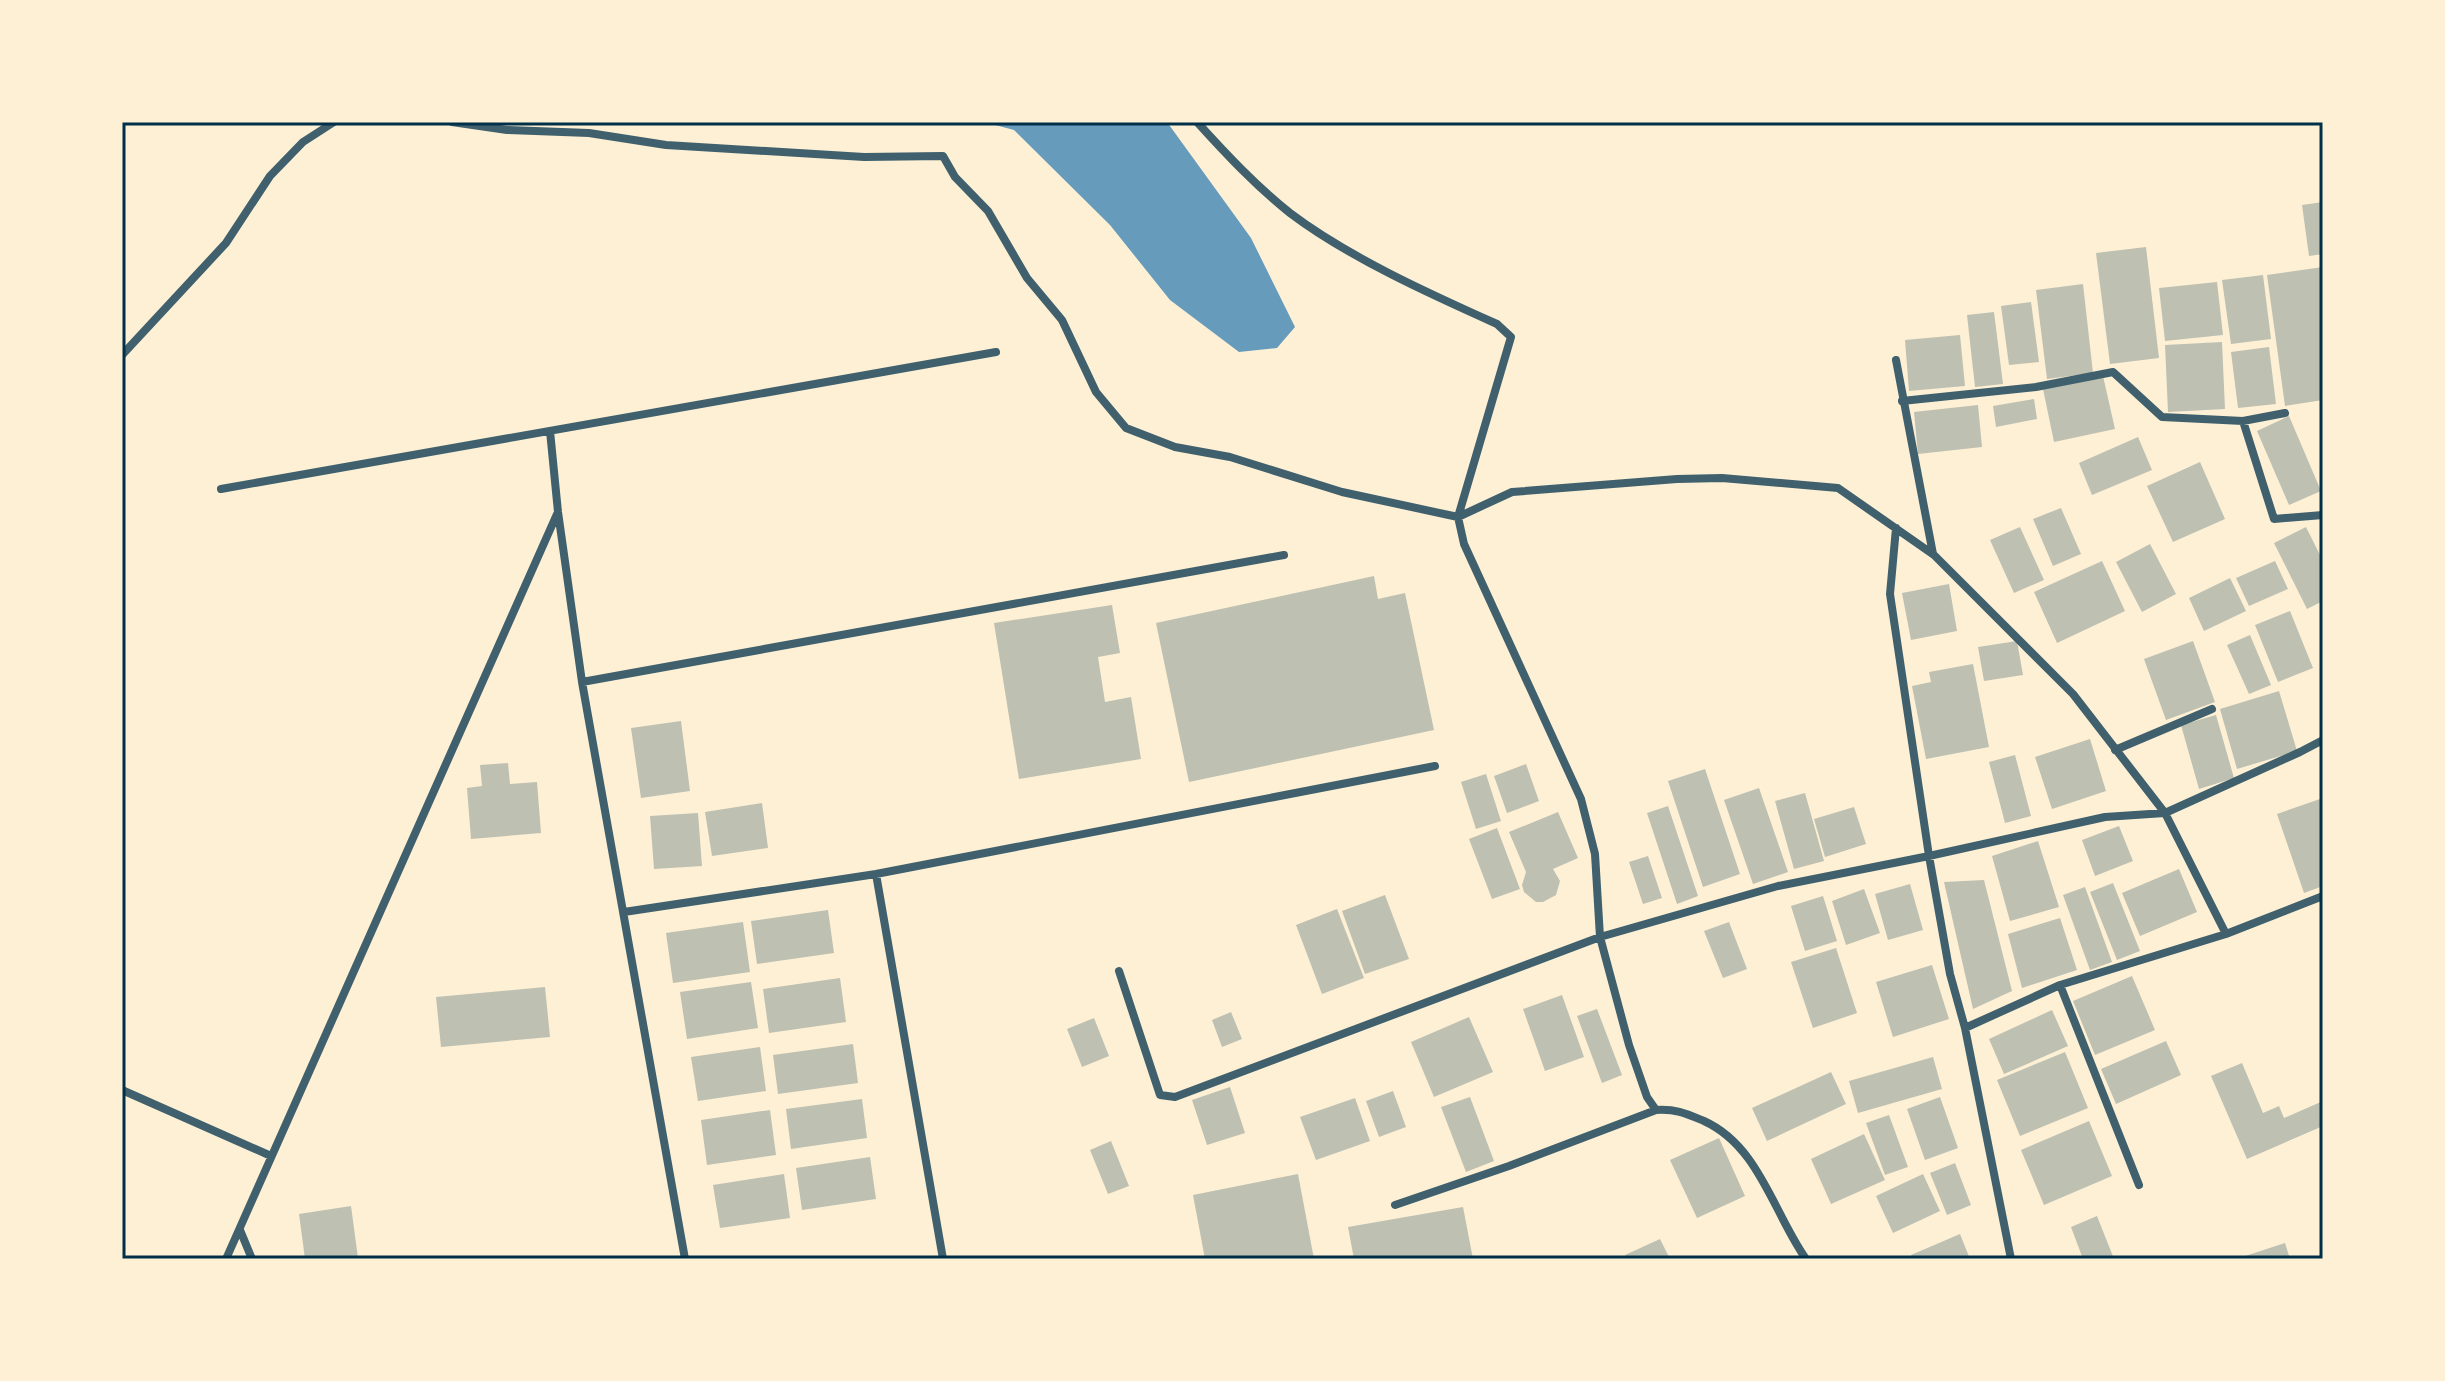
<svg xmlns="http://www.w3.org/2000/svg" width="2445" height="1381" font-family="Arial,sans-serif">
  <rect width="100%" height="100%" fill="#fdf0d5"/>
  <path fill="#669bbc" d="M984 122H1167L1251 238 1295 327 1277 348 1239 352 1170 300 1110 225 1014 130Z"/>
  <path fill="#bec0b2" d="M2323 202V254L2309 256 2302 205Z
    M2146 247 2159 358 2110 364 2096 253Z
    M2323 267V400L2285 406 2267 275Z
    M2263 275 2271 339 2231 344 2222 280Z
    M2217 282 2223 335 2165 341 2159 288Z
    M2083 284 2093 373 2047 379 2036 290Z
    M2031 302 2039 362 2009 365 2001 306Z
    M1994 312 2003 384 1975 387 1967 315Z
    M1960 335 1965 386 1909 391 1905 340Z
    M2222 342 2225 409 2168 412 2165 345Z
    M2269 347 2276 404 2238 408 2231 352Z
    M2103 376 2115 429 2054 442 2043 389Z
    M2034 399 2037 419 1996 427 1993 406Z
    M1978 405 1982 447 1918 454 1914 412Z
    M2289 416 2321 491 2289 505 2257 431Z
    M2138 437 2152 470 2092 495 2079 463Z
    M2200 462 2225 519 2173 542 2147 486Z
    M2061 508 2081 554 2053 566 2033 519Z
    M2020 527 2044 580 2014 593 1990 540Z
    M2306 527 2323 561V601L2307 609 2274 543Z
    M2150 544 2176 594 2142 612 2116 562Z
    M2102 561 2125 611 2057 643 2034 592Z
    M2275 561 2288 589 2249 606 2236 578Z
    M1374 576 1378 599 1405 593 1434 730 1189 782 1156 623Z
    M2230 578 2246 611 2204 631 2189 598Z
    M1949 584 1957 631 1911 640 1902 593Z
    M1112 605 1120 653 1098 657 1105 702 1131 697 1141 759 1019 779 994 623Z
    M2290 611 2313 668 2278 682 2255 625Z
    M2250 635 2271 685 2249 694 2227 645Z
    M2017 641 2023 675 1984 681 1978 647Z
    M2193 641 2215 702 2166 720 2144 659Z
    M1973 664 1989 747 1926 759 1912 686 1931 682 1929 672Z
    M2279 691 2297 751 2237 769 2220 709Z
    M2216 715 2234 778 2199 789 2181 725Z
    M681 721 690 791 641 798 631 728Z
    M2090 739 2106 791 2052 809 2035 757Z
    M2015 755 2031 816 2005 823 1989 762Z
    M508 763 510 784 537 782 541 833 471 839 467 788 482 786 480 765Z
    M1526 764 1539 801 1507 813 1494 776Z
    M1705 769 1740 874 1703 887 1668 781Z
    M1486 774 1501 821 1476 829 1461 782Z
    M1759 788 1788 872 1753 884 1724 800Z
    M1805 793 1824 861 1794 869 1775 801Z
    M2320 799 2323 807V886L2304 893 2277 814Z
    M762 803 768 848 712 856 705 812Z
    M1668 806 1698 896 1677 904 1647 813Z
    M1854 807 1866 844 1825 857 1814 819Z
    M1558 812 1578 858 1553 869 1560 881 1556 895 1543 902H1536L1524 892 1522 885 1526 872 1509 832Z
    M698 813 702 866 654 869 650 816Z
    M2119 826 2133 861 2095 876 2082 840Z
    M1497 828 1520 889 1492 899 1469 839Z
    M2038 841 2059 907 2010 921 1992 856Z
    M1648 856 1662 898 1643 904 1629 862Z
    M2179 869 2197 912 2140 936 2122 893Z
    M1984 880 2012 991 1973 1009 1944 882Z
    M2113 883 2140 951 2117 960 2090 892Z
    M1910 884 1923 930 1888 940 1875 894Z
    M2085 887 2112 962 2090 970 2063 895Z
    M1864 889 1880 933 1846 945 1832 901Z
    M1385 895 1409 959 1365 974 1342 911Z
    M1823 896 1837 941 1805 951 1791 906Z
    M1337 909 1364 978 1322 994 1296 925Z
    M828 910 834 953 757 964 751 921Z
    M2060 918 2077 970 2022 988 2008 934Z
    M743 922 750 972 673 983 666 933Z
    M1729 922 1747 969 1723 978 1704 931Z
    M1836 948 1857 1013 1813 1028 1791 962Z
    M1932 965 1949 1019 1893 1037 1876 982Z
    M2132 976 2155 1030 2095 1055 2073 1001Z
    M840 978 846 1022 769 1033 763 989Z
    M751 982 758 1028 687 1039 680 992Z
    M545 987 550 1037 441 1047 436 997Z
    M1562 995 1584 1057 1545 1071 1523 1009Z
    M1597 1009 1622 1075 1602 1083 1577 1016Z
    M2052 1010 2068 1046 2004 1074 1989 1039Z
    M1231 1012 1242 1039 1222 1047 1212 1020Z
    M1469 1017 1493 1072 1434 1097 1411 1042Z
    M1094 1018 1109 1056 1082 1067 1067 1029Z
    M2166 1041 2181 1075 2116 1104 2101 1069Z
    M853 1044 858 1083 778 1094 773 1055Z
    M760 1047 766 1091 698 1101 691 1057Z
    M2065 1052 2088 1108 2020 1136 1997 1080Z
    M1933 1057 1942 1089 1858 1113 1849 1081Z
    M2242 1063 2263 1113 2279 1106 2284 1118 2323 1101V1126L2247 1159 2211 1076Z
    M1831 1072 1846 1104 1767 1141 1752 1108Z
    M1230 1087 1245 1133 1207 1145 1192 1100Z
    M1393 1091 1406 1127 1379 1137 1366 1101Z
    M1470 1097 1494 1161 1466 1172 1441 1107Z
    M1940 1097 1958 1148 1925 1160 1907 1109Z
    M1355 1098 1370 1141 1316 1160 1300 1117Z
    M862 1099 867 1138 791 1149 786 1109Z
    M770 1110 776 1155 707 1165 701 1120Z
    M1889 1115 1908 1167 1885 1175 1866 1123Z
    M2089 1121 2112 1176 2044 1205 2021 1150Z
    M1864 1134 1885 1180 1831 1204 1811 1159Z
    M1719 1138 1745 1196 1697 1218 1670 1160Z
    M1111 1141 1129 1186 1108 1194 1090 1150Z
    M870 1157 876 1199 802 1210 796 1168Z
    M1955 1163 1971 1205 1947 1215 1930 1173Z
    M784 1174 790 1218 720 1228 713 1185Z
    M1298 1174 1314 1259H1205L1193 1195Z
    M1923 1174 1940 1211 1893 1233 1876 1196Z
    M351 1206 358 1258 305 1259 299 1214Z
    M1463 1207 1473 1259H1354L1348 1227Z
    M2097 1216 2114 1259H2083L2071 1227Z
    M1960 1234 1970 1259H1913L1911 1255Z
    M1660 1239 1670 1259H1627L1625 1255Z
    M2285 1243 2290 1259H2239V1258Z"/>
  <g fill="none" stroke-linecap="round" stroke-linejoin="round">
    <path stroke="#3f606c" stroke-width="8" d="M452 122 507 130 589 133 666 145 864 157 943 156 955 177 988 211 1027 278 1062 320 1096 392 1126 428 1175 447 1230 457 1342 492 1458 517 1512 492 1677 479 1722 478 1838 488 1934 555 2073 694 2165 813 2226 934
      M1197 122C1226 154 1256 186 1290 213 1348 257 1430 294 1497 324L1511 337 1458 517 1464 544 1581 799 1595 854 1600 937 1629 1045 1647 1097 1656 1110C1677 1109 1685 1113 1704 1121 1759 1146 1773 1212 1806 1259
      M122 355 226 243 270 176 303 142 334 122
      M1896 360 1933 554
      M1902 401 2036 387 2113 372 2162 417 2243 421 2285 413
      M2243 421 2274 519 2323 515
      M550 431 558 512 582 682 685 1259
      M221 489 996 352
      M1896 528 1890 594 1929 856 1950 974 1965 1028 2011 1259
      M582 682 1284 555
      M2115 750 2212 709
      M876 874 943 1259
      M624 912 876 874 1435 766
      M1119 971 1160 1095 1175 1097 1600 937 1778 886 1929 856 2105 817 2165 813 2300 752 2323 740
      M2060 985 2139 1185
      M1965 1028 2060 985 2226 934 2323 896
      M122 1090 271 1156
      M1395 1205 1509 1166 1656 1110
      M240 1230 252 1259
      M226 1259 557 514"/>
  </g>
  <rect width="2445" height="1381" fill="none" stroke="#fdf0d5" stroke-width="248"/>
  <rect x="124" y="124" width="2197" height="1133" fill="none" stroke="#003049" stroke-width="3"/>
</svg>
